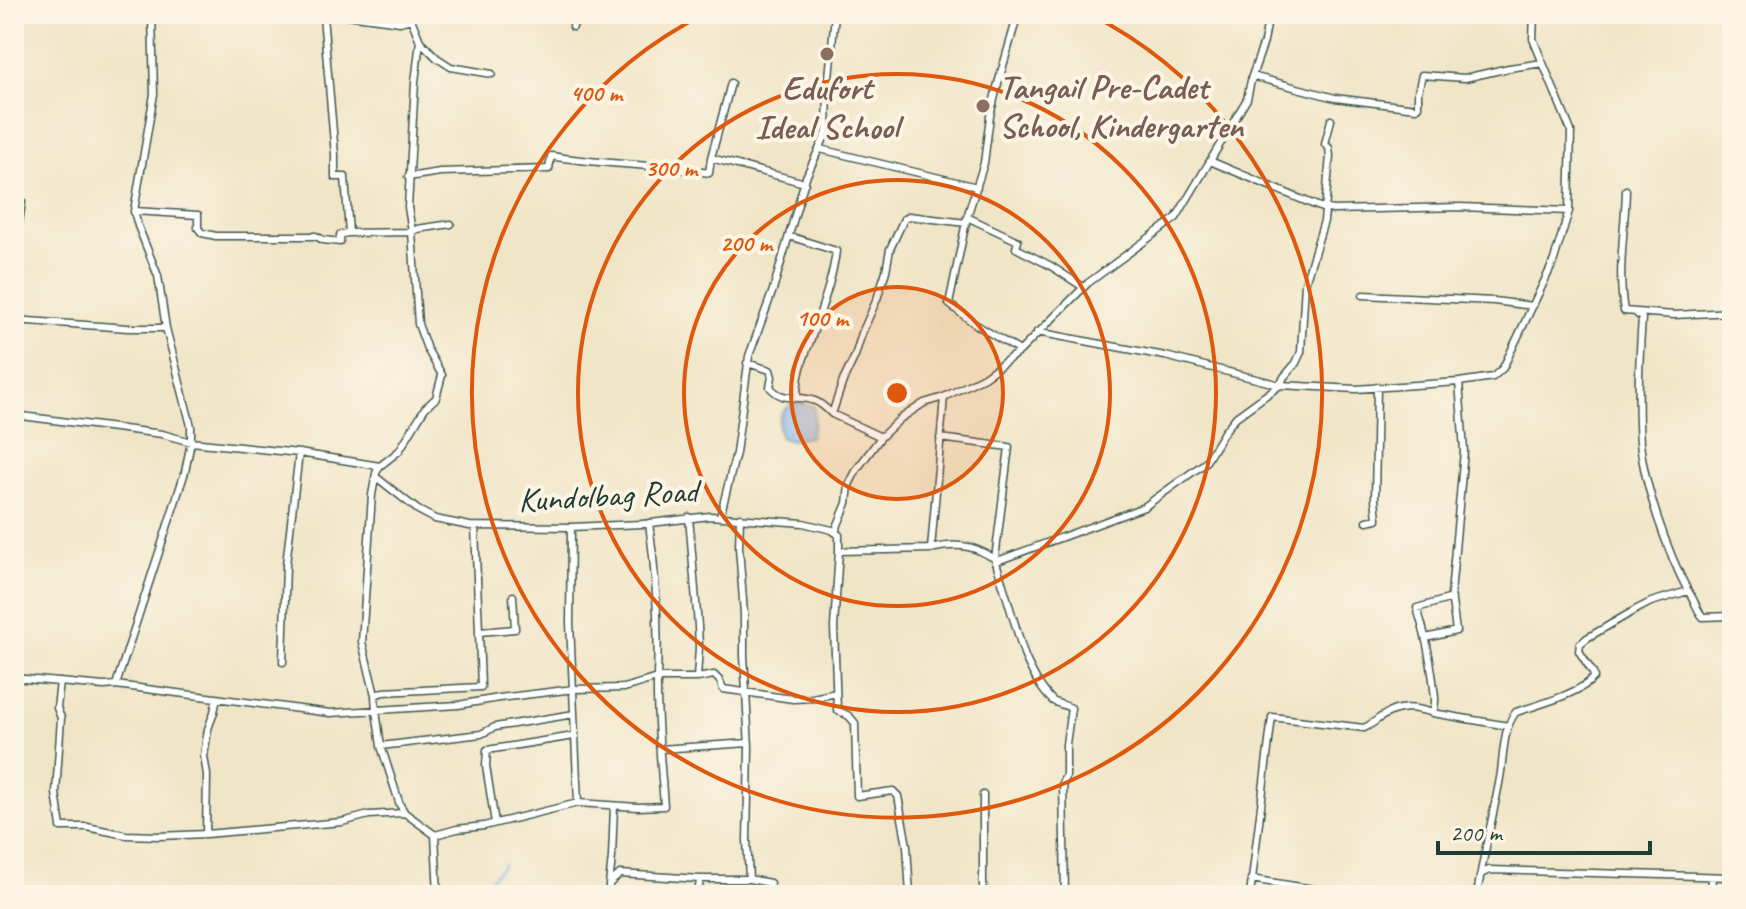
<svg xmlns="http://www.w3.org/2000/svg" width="1746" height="909" font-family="Caveat,sans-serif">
  <rect width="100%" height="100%" fill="#fcf5e5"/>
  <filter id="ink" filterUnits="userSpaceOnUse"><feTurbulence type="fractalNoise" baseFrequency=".0125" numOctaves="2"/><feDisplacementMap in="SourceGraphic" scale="16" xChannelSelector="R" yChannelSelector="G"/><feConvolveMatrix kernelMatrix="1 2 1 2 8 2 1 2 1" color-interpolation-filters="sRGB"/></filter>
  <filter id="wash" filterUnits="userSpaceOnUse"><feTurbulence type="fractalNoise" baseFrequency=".006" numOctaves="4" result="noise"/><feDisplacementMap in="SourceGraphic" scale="32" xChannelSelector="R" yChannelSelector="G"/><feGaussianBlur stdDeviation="1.8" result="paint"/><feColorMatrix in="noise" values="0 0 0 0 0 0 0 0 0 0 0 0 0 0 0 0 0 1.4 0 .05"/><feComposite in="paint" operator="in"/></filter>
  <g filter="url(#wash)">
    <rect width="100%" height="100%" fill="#f0e5c7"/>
    <path fill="#7fb1eb" stroke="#4f7790" stroke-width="2" d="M800 402 814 407V424L810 437 792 440 781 438C774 421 782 405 800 402Z"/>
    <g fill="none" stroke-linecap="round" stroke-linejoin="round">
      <path stroke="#7fb1eb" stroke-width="2" d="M476 895 504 864"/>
    </g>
  </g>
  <g filter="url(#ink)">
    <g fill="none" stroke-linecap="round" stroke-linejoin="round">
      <g stroke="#3e564a" stroke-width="9">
        <path id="minor" d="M215 14 284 17 348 15 400 22 411 19
          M409 14 420 41 415 82 408 207 412 232 418 324 427 349 442 375 436 398 425 408 399 451 380 466 376 473 372 495 362 642 375 695 376 711 381 746 400 805 405 813 435 835 438 895
          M1018 14 997 87 990 116 984 163 967 217 949 304 975 324 1020 351
          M323 16 335 155V177H345L349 233
          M573 27 575 14
          M420 41 437 58 451 67 492 74
          M1252 76 1335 98 1416 108 1418 106V92L1422 75 1465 78 1509 68 1543 63
          M731 83 711 158 805 183
          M820 149 977 187
          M1210 161 1322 208 1333 210 1460 207 1569 211
          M408 177 440 172 549 169 551 156C603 165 656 164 709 173L711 158
          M1626 190C1625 230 1617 271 1624 311L1674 315 1732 312
          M134 211 198 215V228L202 233 216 236H316L323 240 340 242V235L347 233 412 232 417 229 451 224
          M967 217 1018 241 1016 248 1051 266 1083 287
          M789 236 836 251C833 276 824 301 816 325 807 351 797 369 797 398
          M14 256 22 202
          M1363 295 1494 301 1533 306
          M1636 313 1642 318C1639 359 1637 401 1640 443 1645 488 1667 551 1688 591
          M14 320 128 328H166
          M1037 332 1165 356 1280 385 1284 377 1296 363 1301 352 1305 283 1324 221 1330 156 1329 148 1325 144 1331 120
          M747 363 770 370 772 377 770 387C783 403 798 394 815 401 821 403 827 409 832 414
          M14 415 162 434 191 442 299 453 380 466
          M881 437 832 414 843 381 855 356 862 333 877 299 886 271 890 249 904 219 909 216 966 223
          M940 438 1009 447 995 559 1025 657C1032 672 1040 689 1053 701 1058 704 1065 705 1071 708L1066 744V776L1063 781 1065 895
          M376 477 418 510 435 519 470 526 571 527 642 524 710 516 803 523 832 530 839 535V551
          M689 517 698 626 699 647 697 678
          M720 517 736 453 749 356 773 290 806 177 827 132 828 88 835 14
          M740 517 739 547 744 614V655L749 748 747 840 749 879 770 883 768 895
          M1367 521 1377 519 1375 499 1377 387
          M475 526 479 632
          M571 527 570 623 578 803
          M835 532 847 503 849 485 857 469 881 437 900 419 924 403 944 397
          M931 549C948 545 966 543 982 552 989 555 992 558 1000 560L1144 507 1205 463 1224 432 1236 417 1280 385 1356 389 1459 382 1493 377 1503 368 1553 263 1569 211 1571 131 1533 39 1534 14
          M1452 598 1417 608C1425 633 1430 656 1433 680 1434 693 1437 700 1433 713L1508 726
          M1426 638 1456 631 1451 594 1464 451 1459 382
          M283 662 286 565 299 453
          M14 678 104 686 116 685 330 713 458 705 499 698 574 689 624 688 657 678H697L714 675 720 681 723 689 793 699 813 698 836 693
          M60 682 57 708 61 718 56 793 61 827H87L126 835 159 836 206 834 207 775 204 756 208 729 214 712 217 698
          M116 685 185 472 191 442V426L166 328 158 276 138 226 134 211 154 94 152 14
          M375 695 383 692 481 687 479 632 515 629 513 596
          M381 746 481 734 495 727 574 714
          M660 749 749 743
          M495 823 486 766 487 750 574 736
          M206 834 342 822 369 815 404 813
          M435 835 457 829 484 826 578 803 638 807 664 806C661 763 656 720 657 677 659 625 656 574 649 523
          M1481 874 1489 870 1732 877
          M1251 879 1350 895
          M610 883 620 874 700 879H749
          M608 895 612 857 614 806
          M698 895 700 879
          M910 895 907 846 898 796 893 791 857 796 855 723 849 716 837 710 834 627 839 551 931 549 944 397 984 377 1020 351 1088 283 1176 218 1247 99 1252 76 1264 42 1269 14
          M983 895V795
          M1250 895 1272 717 1364 728C1371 725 1375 721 1381 717 1399 705 1414 707 1433 713
          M1477 895C1483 856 1493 817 1500 778 1504 757 1502 729 1516 712 1535 706 1582 693 1594 677L1593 673 1579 651 1580 644 1587 638 1637 609 1651 602 1688 591C1695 600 1696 609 1703 617L1732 616
          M1711 895 1712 877"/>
      </g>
      <use href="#minor" stroke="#fff" stroke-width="6"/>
    </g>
  </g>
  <circle cx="897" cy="393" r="106" fill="#de580e" fill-opacity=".12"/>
  <g fill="none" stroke="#de580e" stroke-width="4">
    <circle cx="897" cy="393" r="106"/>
    <circle cx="897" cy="393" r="213"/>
    <circle cx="897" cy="393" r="319"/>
    <path d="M1090 14A425 425 0 1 1 704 14"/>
  </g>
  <g fill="#8d6e63" stroke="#fcf5e5" stroke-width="3">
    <circle cx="827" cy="54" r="8"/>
    <circle cx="983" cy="106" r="8"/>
  </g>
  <g text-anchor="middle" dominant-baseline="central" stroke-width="8" stroke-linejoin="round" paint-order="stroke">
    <g font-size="34" font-weight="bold" fill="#785e54" stroke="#fcf5e5" text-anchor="start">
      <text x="999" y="86">Tangail Pre-Cadet<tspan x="999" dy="39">School, Kindergarten</tspan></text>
      <text x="827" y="87" text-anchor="middle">Edufort<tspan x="827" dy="39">Ideal School</tspan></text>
    </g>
    <g font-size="34" fill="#1f3d34" stroke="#fcf5e5">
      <text transform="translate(608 495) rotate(-3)">Kundolbag Road</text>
    </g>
  </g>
  <circle cx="897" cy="393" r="12" fill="#de580e" stroke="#fcf5e5" stroke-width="4"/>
  <g font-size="24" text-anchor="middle" font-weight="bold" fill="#de580e" stroke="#fcf5e5" stroke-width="8" stroke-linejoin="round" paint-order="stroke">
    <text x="596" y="101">400 m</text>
    <text x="671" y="176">300 m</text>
    <text x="746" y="251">200 m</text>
    <text x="822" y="326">100 m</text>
  </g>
  <rect width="1746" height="909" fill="none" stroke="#fcf5e5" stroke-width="48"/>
  <path d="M1438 841v12h212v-12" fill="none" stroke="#1f3d34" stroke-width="4"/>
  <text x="1450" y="841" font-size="24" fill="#1f3d34" stroke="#fcf5e5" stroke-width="6" paint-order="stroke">200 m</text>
</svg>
